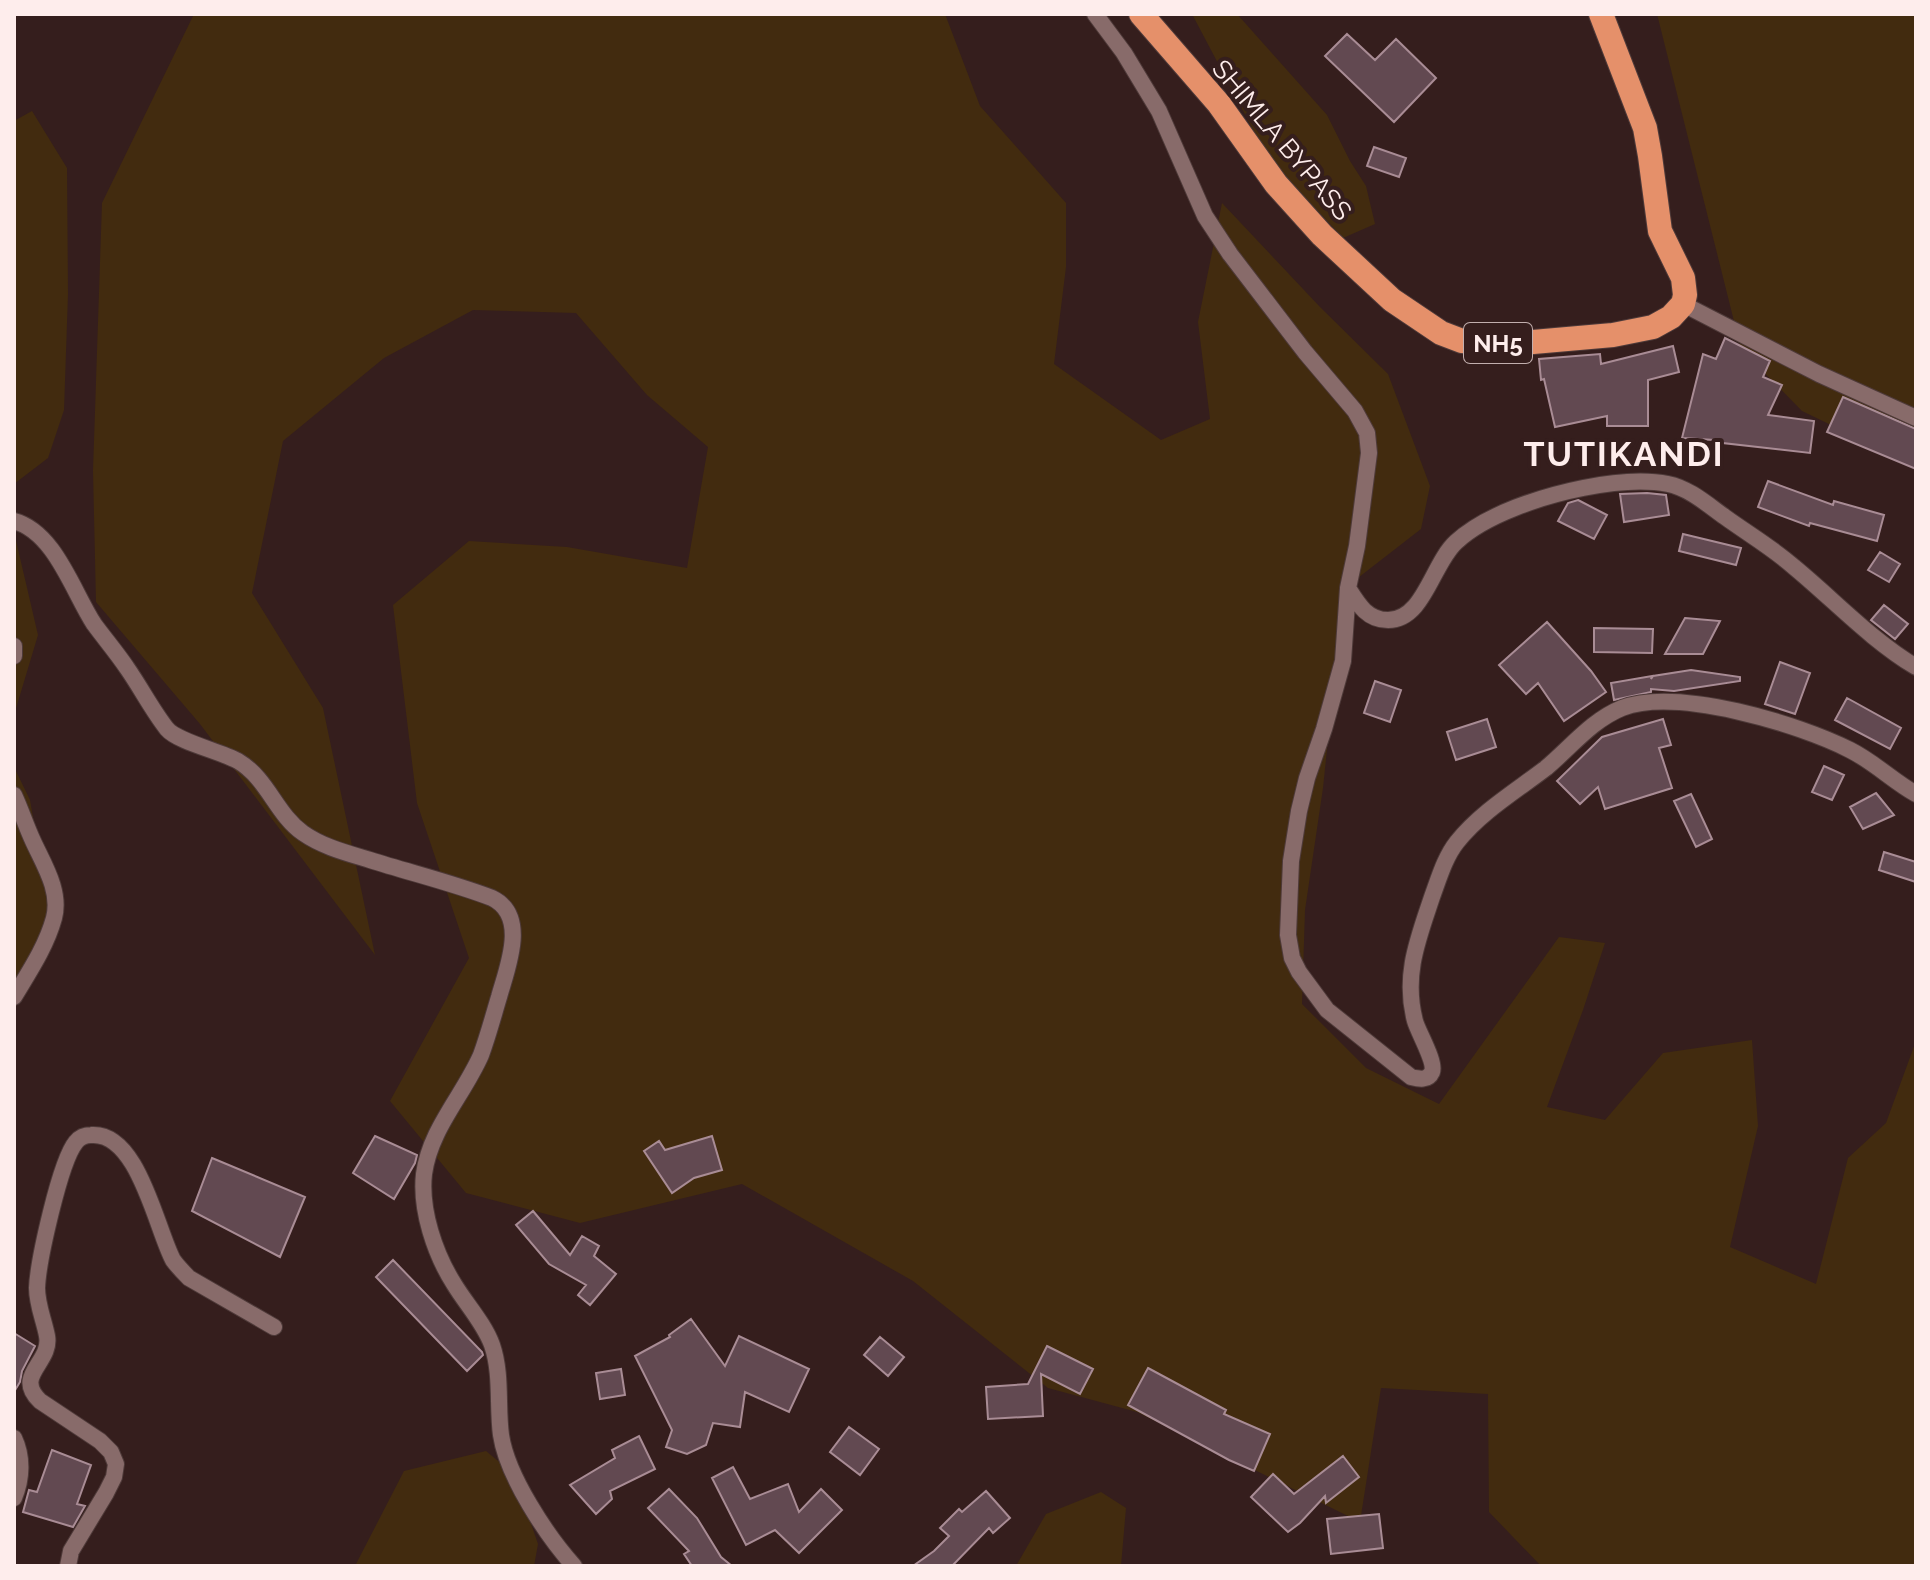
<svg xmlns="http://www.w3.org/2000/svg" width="1930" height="1580" font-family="Raleway,sans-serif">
  <rect width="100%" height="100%" fill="#351e1d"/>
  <path fill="#422b0f" d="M194 14H945L980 106 1066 203V267L1054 364 1161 440 1210 419 1198 322 1222 203 1320 307 1388 374 1430 486 1421 529 1354 581 1335 672 1323 788 1305 910 1302 1004 1366 1068 1439 1104 1559 937 1605 943 1583 1010 1547 1107 1605 1120 1663 1053 1752 1040 1758 1126 1730 1247 1816 1284 1848 1158 1886 1123 1916 1041V1566H1541L1489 1512 1488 1394 1381 1388 1360 1522 1137 1412 1048 1388 913 1281 742 1184 580 1223 466 1193 390 1101 469 958 417 803 393 605 469 541 567 547 687 568 708 447 647 395 576 313 473 310 384 358 283 441 252 593 323 708 375 955 200 724 96 602 93 471 102 203Z
    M1192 14H1237L1327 115 1350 161 1366 186 1375 224 1343 238 1268 158Z
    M1657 14H1916V466L1802 411 1741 349Z
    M32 111 67 168 68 294 64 410 48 458 14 484V121Z
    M14 532 38 635 14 715Z
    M14 767 30 800 50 914 14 1008Z
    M486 1451 514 1474 538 1544 534 1566H355L404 1471Z
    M1101 1492 1126 1508 1121 1566H1016L1046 1514Z"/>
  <path fill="#624951" stroke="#a98c95" stroke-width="2" d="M1347 34 1375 60 1396 39 1436 78 1394 122 1325 56Z
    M1374 147 1406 158 1399 177 1367 166Z
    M1725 338 1770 361 1763 377 1782 385 1768 415 1814 421 1810 453 1714 442V440L1682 438 1703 354 1716 359Z
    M1673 346 1679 372 1648 380V426H1607V416L1555 427 1544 379 1541 380 1539 359 1600 354 1601 364Z
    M1843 397 1916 429V469L1827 432Z
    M1768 481 1833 505 1834 501 1884 515 1877 541 1810 523 1809 526 1758 507Z
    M1647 493 1666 495 1669 515 1624 522 1620 494Z
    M1578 500 1607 515 1594 539 1558 521 1568 503Z
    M1683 534 1741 548 1736 565 1679 551Z
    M1880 552 1900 564 1889 582 1868 570Z
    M1884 605 1908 624 1895 639 1871 620Z
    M1685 618 1720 621 1703 654H1665Z
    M1547 622 1591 671 1606 692 1564 721 1538 683 1526 694 1499 665Z
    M1594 628 1653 629 1652 653 1594 652Z
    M1780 662 1810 673 1795 714 1765 704Z
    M1691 670 1740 677V681L1674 691 1651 689V692L1614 700 1611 683 1652 676 1651 679 1653 676Z
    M1375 681 1401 690 1390 722 1364 713Z
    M1847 698 1901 728 1890 749 1835 720Z
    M1487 719 1496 747 1456 760 1447 732Z
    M1663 719 1671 745 1659 748 1672 788 1605 809 1598 787 1580 804 1557 781 1602 737Z
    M1824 766 1844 775 1832 800 1812 792Z
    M1876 793 1894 815 1863 829 1850 807Z
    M1691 794 1712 839 1696 847 1674 801Z
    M1884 852 1916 862V882L1879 870Z
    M375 1136 417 1155 415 1163 394 1199 353 1173Z
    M712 1136 722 1170 694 1178 672 1193 644 1151 659 1141 665 1150Z
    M212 1158 305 1197 280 1257 192 1211Z
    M533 1211 570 1255 582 1236 599 1246 594 1256 616 1274 590 1305 578 1295 586 1285 549 1264 516 1225Z
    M393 1260 482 1352 483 1355 467 1371 376 1277Z
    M691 1319 725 1366 739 1336 809 1369 789 1412 745 1392 740 1427 713 1423 706 1445 687 1454 666 1447 672 1430 635 1356 670 1337 669 1335Z
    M14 1333 35 1346 22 1371 20 1382 14 1392Z
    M880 1337 904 1357 888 1376 864 1355Z
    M1047 1346 1093 1369 1080 1394 1041 1374 1043 1416 988 1419 986 1387 1028 1384Z
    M1148 1368 1226 1410 1224 1414 1270 1434 1254 1471 1229 1460 1128 1405Z
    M621 1369 625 1395 600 1399 596 1373Z
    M849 1427 879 1449 860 1475 830 1452Z
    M639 1436 655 1469 610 1491 612 1499 596 1514 570 1485 615 1458 612 1450Z
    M52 1450 91 1465 77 1504 85 1506 73 1527 23 1512 29 1490 37 1492Z
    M1343 1456 1359 1477 1326 1503 1325 1496 1300 1523 1288 1532 1251 1497 1273 1474 1294 1494Z
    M733 1467 750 1499 788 1484 799 1512 821 1489 842 1510 799 1553 775 1530 746 1545 712 1478Z
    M669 1489 697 1518 721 1557 732 1566H692L684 1554 689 1551 648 1508Z
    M986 1491 1010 1518 993 1533 989 1528 952 1566H913L934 1551 949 1536 940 1528 959 1509 962 1512Z
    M1379 1514 1383 1548 1331 1554 1327 1519Z"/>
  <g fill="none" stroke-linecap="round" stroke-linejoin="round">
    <g stroke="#4e3a39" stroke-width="18">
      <path id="street" d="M1095 14 1124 53 1159 111 1205 216 1230 254 1305 352 1355 411 1367 433 1369 453 1357 546 1348 588 1343 661 1324 729 1307 778 1299 811 1291 861 1288 935 1292 958 1299 972 1327 1010 1411 1077C1419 1079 1428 1081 1432 1072 1436 1062 1418 1032 1415 1021 1403 975 1418 939 1432 897 1439 878 1445 857 1457 842 1481 812 1516 791 1546 768 1570 748 1592 720 1622 708 1677 687 1799 724 1850 750 1874 762 1893 781 1916 794
        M1683 304 1819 374 1916 418
        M14 521C55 532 73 592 94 624 105 639 117 653 127 668 141 688 152 710 167 729 178 742 220 751 238 761 268 779 276 814 303 833 323 847 347 853 370 860 411 873 453 883 492 898 529 916 507 968 499 997 493 1017 488 1036 481 1055 463 1096 430 1129 424 1174 420 1210 435 1254 454 1284 466 1304 484 1323 492 1345 502 1374 497 1406 501 1435 507 1476 547 1536 574 1566
        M1348 588C1358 604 1367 620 1388 620 1424 620 1432 564 1456 542 1486 514 1543 496 1583 488 1608 483 1643 479 1668 484 1689 488 1708 505 1725 517 1747 533 1774 549 1794 567 1834 600 1871 640 1916 667
        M14 646V656
        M14 795C21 810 26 826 33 841 44 865 61 891 54 918 46 947 29 972 14 997
        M14 1438C23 1457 22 1479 14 1498
        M68 1566 71 1551 106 1493 114 1477 116 1464 111 1452 100 1441 40 1401C13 1375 52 1363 47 1336 44 1320 37 1305 37 1288 38 1262 60 1161 76 1142 80 1137 85 1135 91 1135 138 1131 156 1228 173 1260 178 1267 183 1272 189 1278L274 1327"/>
    </g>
    <g stroke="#4e3a39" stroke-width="26">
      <path id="highway" d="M1141 14 1219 104 1276 184 1322 235 1392 300 1441 333 1462 341 1486 343 1533 342 1613 335 1653 327 1671 317 1683 304 1685 295 1683 278 1660 231 1650 156 1645 128 1601 14"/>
    </g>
    <use href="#street" stroke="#886b6a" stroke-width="16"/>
    <use href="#highway" stroke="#e5906a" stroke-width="24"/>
  </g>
  <g text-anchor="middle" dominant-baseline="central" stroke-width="8" stroke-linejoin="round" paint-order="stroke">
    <rect fill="#351e1d" stroke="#c2afae" stroke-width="2" x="1464" y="323" width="68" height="40" rx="6"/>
    <g font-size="24" font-weight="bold" fill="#feedec">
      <text x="1498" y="343">NH5</text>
    </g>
    <g font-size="26" fill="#feedec" stroke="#351e1d">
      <text transform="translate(1282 140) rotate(50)">SHIMLA BYPASS</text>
    </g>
    <g font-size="34" font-weight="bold" letter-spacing="2" fill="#feedec" stroke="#351e1d">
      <text x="1624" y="454">TUTIKANDI</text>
    </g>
  </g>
  <rect width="1930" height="1580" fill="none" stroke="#feedec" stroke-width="32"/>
</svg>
